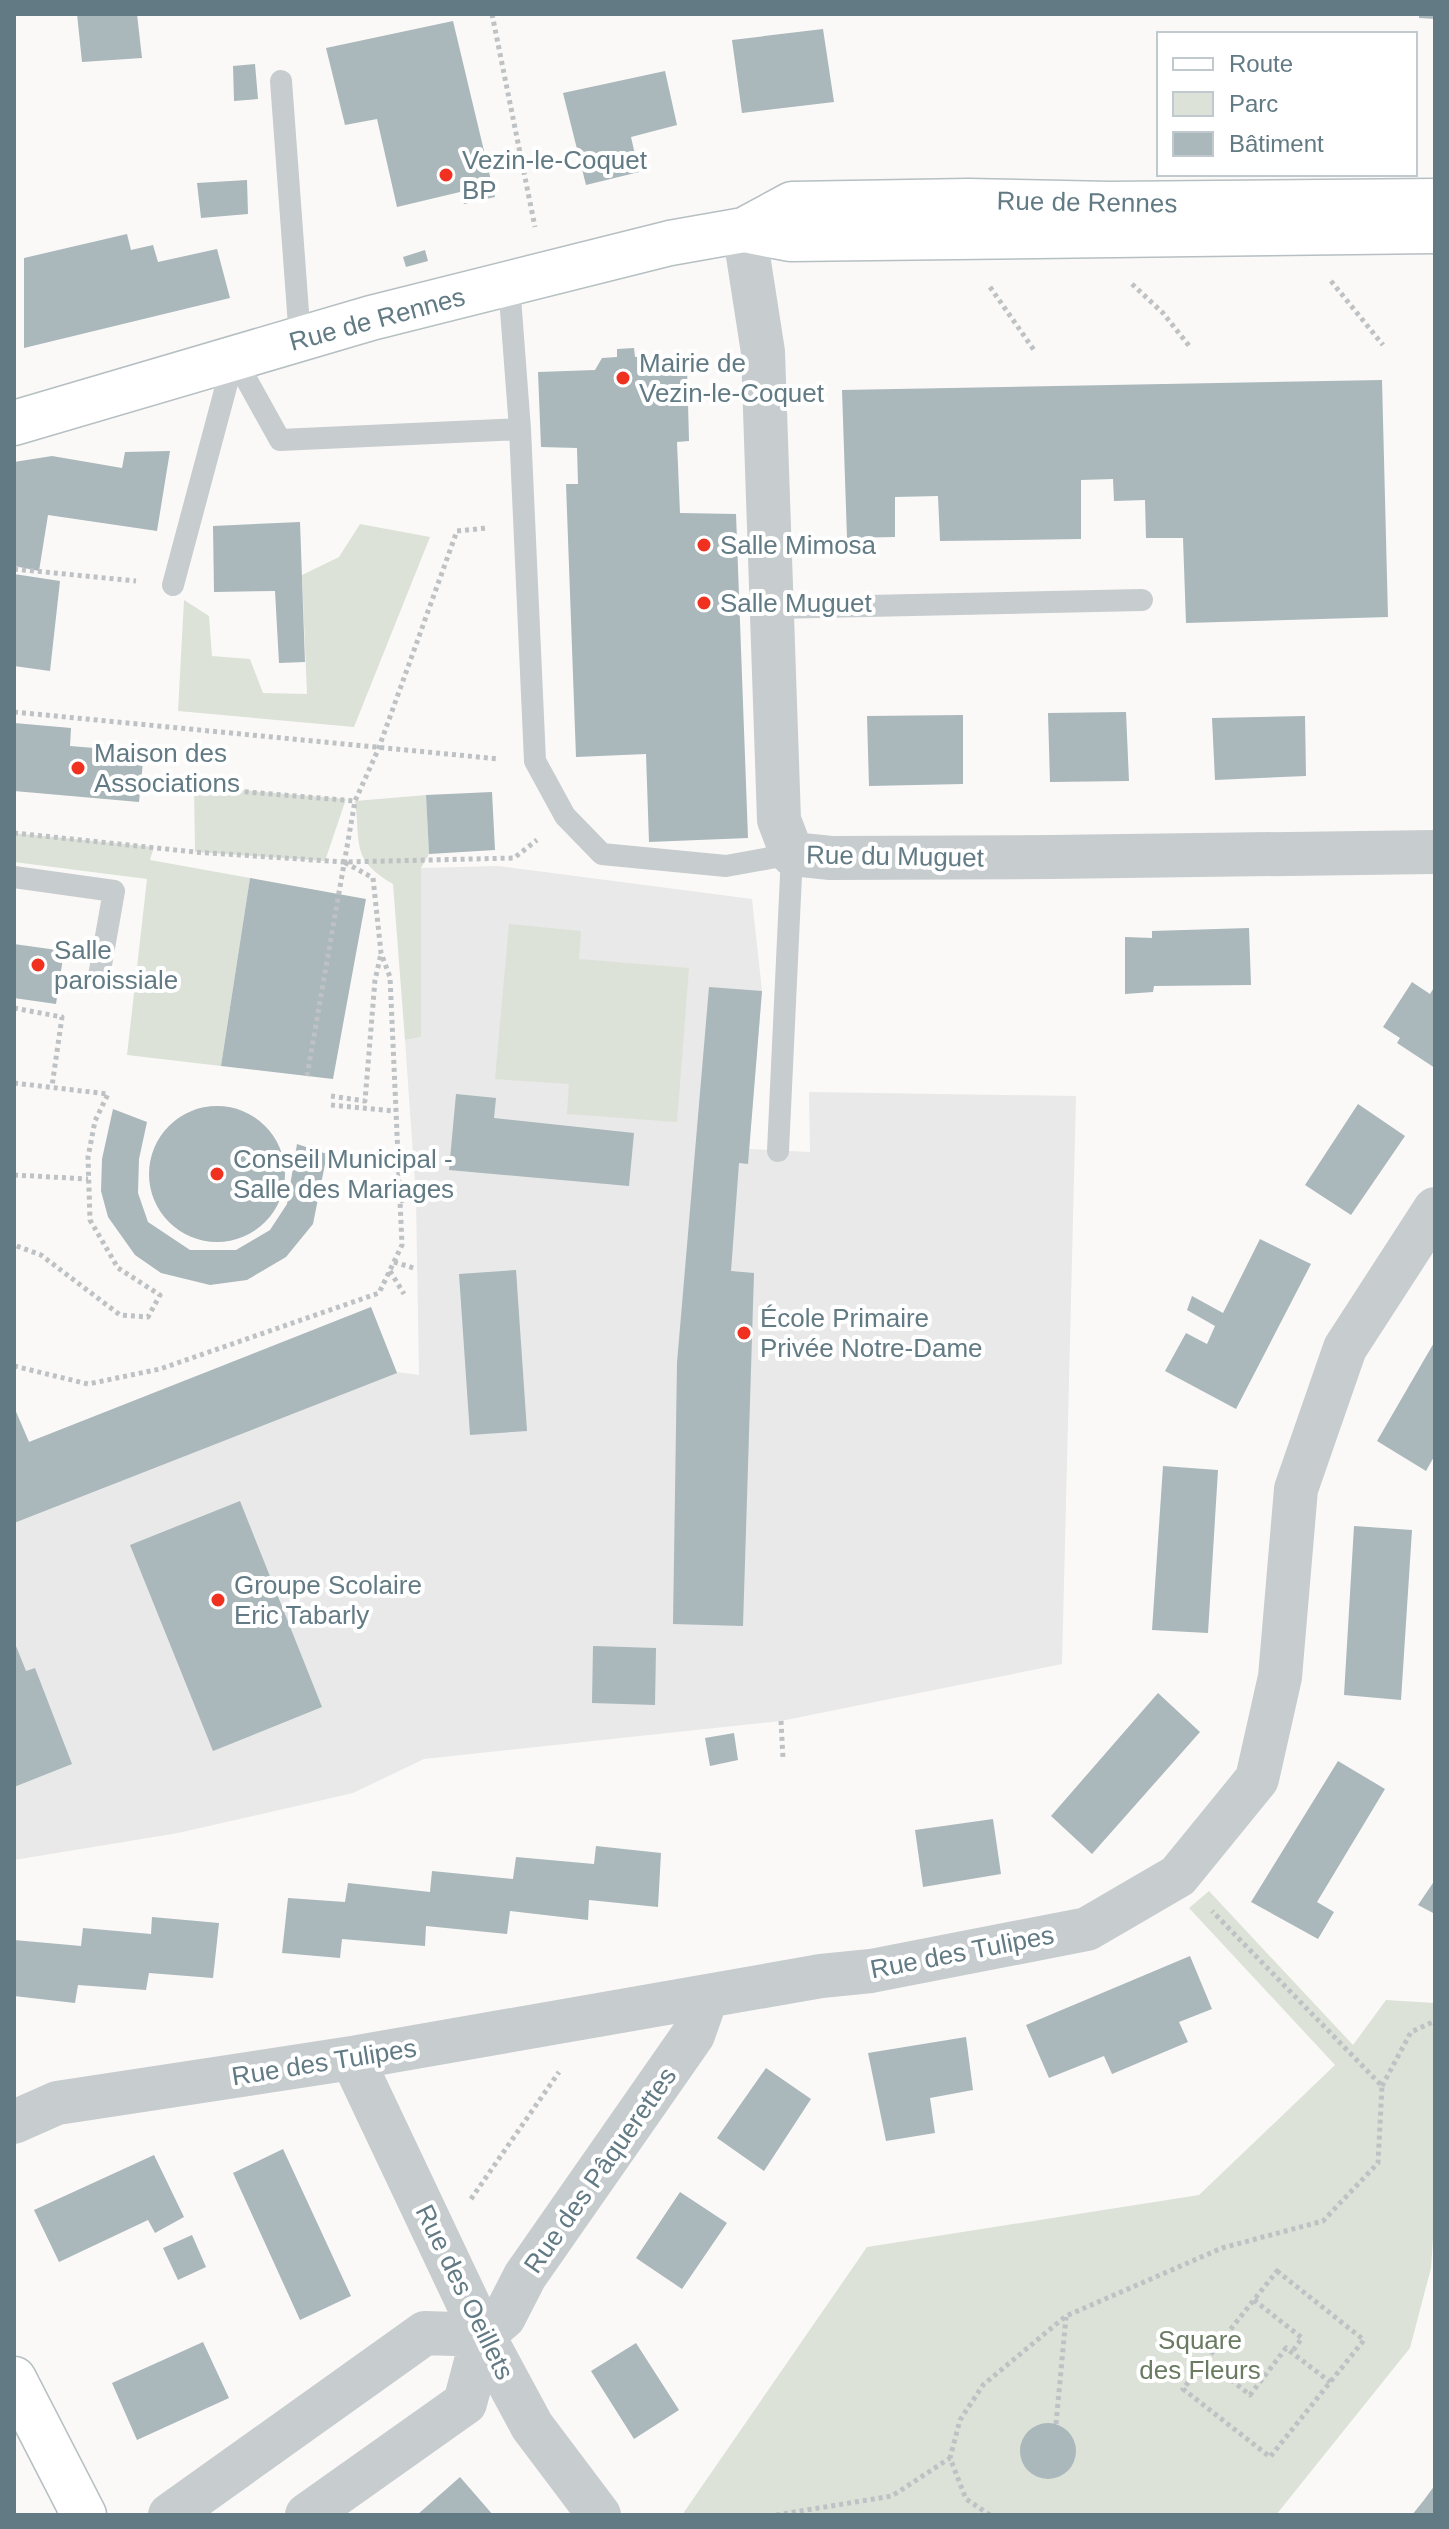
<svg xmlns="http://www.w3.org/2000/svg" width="1449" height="2529" font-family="Helvetica,sans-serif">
  <rect width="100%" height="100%" fill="#faf9f7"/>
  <path fill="#e8e9e8" d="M499 866 752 899 762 991 749 1149 810 1152 809 1092 1076 1096 1062 1664 781 1721 424 1759 353 1793 178 1833 14 1860V1407L29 1442 371 1307 397 1372 419 1375 416 1197 405 1040 421 1037V868Z"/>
  <path fill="#dce2d8" d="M360 524 430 537 354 727 178 711 184 600 209 616 212 656 250 659 263 693 307 694 302 575 339 557Z
    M194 786 346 799 325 861 195 852Z
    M426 795 429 854 421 868V1037L405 1040 393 884C351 859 361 846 355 801Z
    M14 833 154 847 150 860 250 878 221 1066 127 1055 147 879 14 862Z
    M509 924 581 931 579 959 689 968 677 1122 567 1114 569 1084 495 1079Z
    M1209 1891 1353 2045 1386 2000 1435 2003V2208L1431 2268 1410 2348 1276 2515H682L867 2247 1199 2195 1335 2065 1189 1908Z"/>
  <path fill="#aab7bb" d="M77 14H137L142 58 82 62Z
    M1419 14H1435V19L1419 18Z
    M453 21 495 197 464 204 460 192 397 207 377 119 345 125 326 48Z
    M823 29 834 102 742 113 732 40Z
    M255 64 258 99 234 101 233 66Z
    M665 71 677 125 631 137 639 172 586 185 563 93Z
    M247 180 248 214 201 218 197 183Z
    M127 234 131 250 153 245 158 262 217 249 230 298 24 348V258Z
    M425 250 428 261 406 267 403 257Z
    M634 348 635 357 650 356 656 367 687 366 689 441 677 442 680 513 736 514 748 838 649 842 646 754 576 757 566 484H578L577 448 541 447 538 372 595 370 602 358 617 357V349Z
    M1382 380 1388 617 1186 623 1183 538H1146L1145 500 1114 501 1113 479 1081 480V539L940 541 938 496 895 497V537L847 538 842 390Z
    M170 451 157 531 48 515 39 571 14 566V462L52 456 122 468 125 452Z
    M300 522 305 662 279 663 275 591 214 592 213 526Z
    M14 574 60 581 50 671 14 666Z
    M1126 712 1129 781 1050 782 1048 713Z
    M963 715V784L869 786 867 716Z
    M1305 716 1306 776 1215 780 1212 718Z
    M14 723 71 728 70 746 144 752 139 802 14 791Z
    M492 792 495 850 429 854 426 795Z
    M250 878 366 899 333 1079 221 1066Z
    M1249 928 1251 985 1154 986 1153 992 1125 994V937L1152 938V931Z
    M14 944 64 951 56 1004 14 998Z
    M1412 982 1430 994 1435 986V1068L1397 1043 1400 1038 1383 1027Z
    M709 987 762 991 748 1164 739 1163 731 1271 754 1273 743 1626 673 1624 677 1363Z
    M456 1094 496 1098 494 1118 634 1133 629 1186 449 1170Z
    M1358 1104 1405 1136 1351 1215 1305 1185Z
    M149 1174a68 68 0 1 1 136 0a68 68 0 1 1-136 0Z
    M113 1109 147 1122 139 1159 138 1193 148 1222 190 1250H236L270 1230 287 1204 297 1144 327 1154 313 1224 286 1257 247 1280 210 1285 161 1273 135 1255 108 1217 101 1191 102 1159Z
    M1260 1239 1311 1264 1236 1409 1165 1371 1186 1333 1207 1344 1215 1326 1187 1310 1192 1296 1223 1313Z
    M516 1270 527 1431 470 1435 459 1274Z
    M371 1307 397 1373 14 1523V1407L29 1442Z
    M1435 1341V1455L1426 1471 1377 1441Z
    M1163 1466 1218 1470 1208 1633 1152 1630Z
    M240 1501 322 1707 213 1751 130 1545Z
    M1354 1526 1412 1530 1401 1700 1344 1695Z
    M14 1641 26 1671 35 1668 72 1764 14 1787Z
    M593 1646 656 1648 655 1705 592 1703Z
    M1158 1693 1200 1732 1092 1854 1051 1816Z
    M734 1733 738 1760 710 1766 705 1738Z
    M1338 1761 1385 1789 1317 1902 1334 1912 1318 1939 1251 1902Z
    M993 1819 1001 1874 923 1887 915 1830Z
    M596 1846 661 1853 658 1907 589 1900 588 1920 510 1911 507 1934 426 1926 425 1946 342 1939 340 1958 282 1953 288 1898 345 1902 348 1883 430 1892 432 1871 513 1879 516 1857 594 1864Z
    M1435 1880V1914L1418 1905Z
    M152 1917 219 1923 213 1978 149 1973 146 1990 78 1985 75 2003 14 1996V1940L81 1946 83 1928 151 1934Z
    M1190 1956 1212 2009 1179 2022 1188 2042 1112 2074 1104 2056 1049 2078 1026 2025Z
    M966 2037 973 2090 930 2098 935 2133 886 2141 868 2053Z
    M766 2068 811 2099 764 2171 717 2138Z
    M283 2149 351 2296 300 2320 233 2173Z
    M154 2155 184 2217 155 2233 148 2220 59 2262 34 2210Z
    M680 2192 727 2223 682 2289 636 2258Z
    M192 2235 206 2267 178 2280 163 2248Z
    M203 2342 229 2398 137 2440 112 2383Z
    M636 2343 679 2410 634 2439 591 2371Z
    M1020 2451a28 28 0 1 1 56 0a28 28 0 1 1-56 0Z
    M460 2477 493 2515H417Z
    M1435 2485V2515H1412L1424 2500Z"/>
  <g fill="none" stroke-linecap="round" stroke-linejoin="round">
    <g stroke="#b6bfc2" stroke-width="47">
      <path id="secondary" d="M744 230 790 239 1435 231
        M14 423 371 318 670 243 744 230 792 204 968 201 1110 204 1435 201
        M14 2379 84 2515"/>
    </g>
    <path stroke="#bec2c4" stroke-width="5" stroke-dasharray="4 4" stroke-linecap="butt" d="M492 14 535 227
      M1331 281 1383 345
      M1132 284 1163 313 1190 347
      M990 287 1034 350
      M14 569 136 581
      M14 712 499 759
      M141 783 355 801
      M14 833 195 852 344 862 514 858 537 840
      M14 1008 62 1017 52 1086
      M307 1076 355 801 378 750 457 531 487 528
      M14 1083 108 1094 95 1121 88 1157 90 1220 118 1268 160 1295 148 1317 120 1315 41 1255 14 1245
      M331 1096 365 1101 375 980 381 954
      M331 1105 394 1111
      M14 1175 88 1179
      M400 1201 416 1197
      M394 1262 417 1269
      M390 1271 404 1294
      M14 1366 88 1384 160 1369 379 1293 402 1245 390 977 381 953 373 878 344 862
      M781 1721 783 1759
      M1382 2086 1411 2032 1435 2021
      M471 2199 559 2072
      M1277 2271 1364 2340 1270 2457 1183 2389Z
      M1254 2300 1302 2338 1292 2352
      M1206 2360 1250 2395 1286 2348 1330 2382
      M1056 2424 1066 2317
      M776 2515 892 2496 950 2458
      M990 2515 966 2499 950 2458 960 2420 983 2385 1066 2316 1222 2248 1323 2221 1378 2163 1382 2086 1212 1911"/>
    <path stroke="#c7cccf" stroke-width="22" d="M281 81 300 339
      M509 284 520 429 535 761 565 816 602 854 726 866 792 854 778 1151
      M234 357 280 440 520 429
      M173 585 234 357
      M774 608 1142 600
      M14 877 114 891 99 976"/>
    <path stroke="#c7cccf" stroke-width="44" d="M744 230 763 352 779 820 792 854 831 858 1051 857 1435 852
      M352 2058 483 2335 532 2426 599 2515
      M14 2122 57 2103 352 2058 821 1976 871 1971 1087 1929 1178 1876 1257 1779 1280 1677 1296 1489 1345 1348 1435 1209
      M170 2515 425 2333 483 2335
      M307 2515 465 2403 483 2335 504 2317 525 2276 693 2035 706 1998"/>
    <use href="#secondary" stroke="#fff" stroke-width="44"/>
  </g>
  <g fill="#f03120" stroke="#fff" stroke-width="3">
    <circle cx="446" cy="175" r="8"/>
    <circle cx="623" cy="378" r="8"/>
    <circle cx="704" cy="545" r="8"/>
    <circle cx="704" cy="603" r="8"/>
    <circle cx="78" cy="768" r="8"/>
    <circle cx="38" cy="965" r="8"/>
    <circle cx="217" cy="1174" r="8"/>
    <circle cx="744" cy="1333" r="8"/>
    <circle cx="218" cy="1600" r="8"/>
  </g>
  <g text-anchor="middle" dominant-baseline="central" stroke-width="8" stroke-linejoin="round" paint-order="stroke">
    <g font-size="26" fill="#627a84" stroke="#fff" text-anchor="start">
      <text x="462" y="160">Vezin-le-Coquet<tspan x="462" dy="30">BP</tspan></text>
      <text x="639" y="363">Mairie de<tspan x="639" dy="30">Vezin-le-Coquet</tspan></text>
      <text x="720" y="545">Salle Mimosa</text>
      <text x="720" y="603">Salle Muguet</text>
      <text x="94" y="753">Maison des<tspan x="94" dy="30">Associations</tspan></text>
      <text x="54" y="950">Salle<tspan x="54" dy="30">paroissiale</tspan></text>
      <text x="233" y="1159">Conseil Municipal -<tspan x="233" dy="30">Salle des Mariages</tspan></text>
      <text x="760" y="1318">École Primaire<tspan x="760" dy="30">Privée Notre-Dame</tspan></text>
      <text x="234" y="1585">Groupe Scolaire<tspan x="234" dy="30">Eric Tabarly</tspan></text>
    </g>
    <g font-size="26" fill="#627a84" stroke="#fff">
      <text transform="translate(1087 202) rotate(1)">Rue de Rennes</text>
      <text transform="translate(377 319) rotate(-15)">Rue de Rennes</text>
      <text transform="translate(895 856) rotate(1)">Rue du Muguet</text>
      <text transform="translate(962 1952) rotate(-11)">Rue des Tulipes</text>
      <text transform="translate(324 2062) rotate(-9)">Rue des Tulipes</text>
      <text transform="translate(600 2170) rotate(-55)">Rue des Pâquerettes</text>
      <text transform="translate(465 2292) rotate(64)">Rue des Oeillets</text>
    </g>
    <g font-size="26" fill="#6a7b62" stroke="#fff">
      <text x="1200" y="2340">Square<tspan x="1200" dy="30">des Fleurs</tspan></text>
    </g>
  </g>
  <rect width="1449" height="2529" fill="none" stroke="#627a84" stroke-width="32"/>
  <rect x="1157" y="32" width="260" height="144" fill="#ffffff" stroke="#c0cace" stroke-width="2"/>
  <rect x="1173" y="58" width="40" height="12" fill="#ffffff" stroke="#c0cace" stroke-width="2"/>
  <text x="1229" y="72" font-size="24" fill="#627a84">Route</text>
  <rect x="1173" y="92" width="40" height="24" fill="#dce2d8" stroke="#c0cace" stroke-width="2"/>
  <text x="1229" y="112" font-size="24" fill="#627a84">Parc</text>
  <rect x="1173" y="132" width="40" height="24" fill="#aab7bb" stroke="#c0cace" stroke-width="2"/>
  <text x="1229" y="152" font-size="24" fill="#627a84">Bâtiment</text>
</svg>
